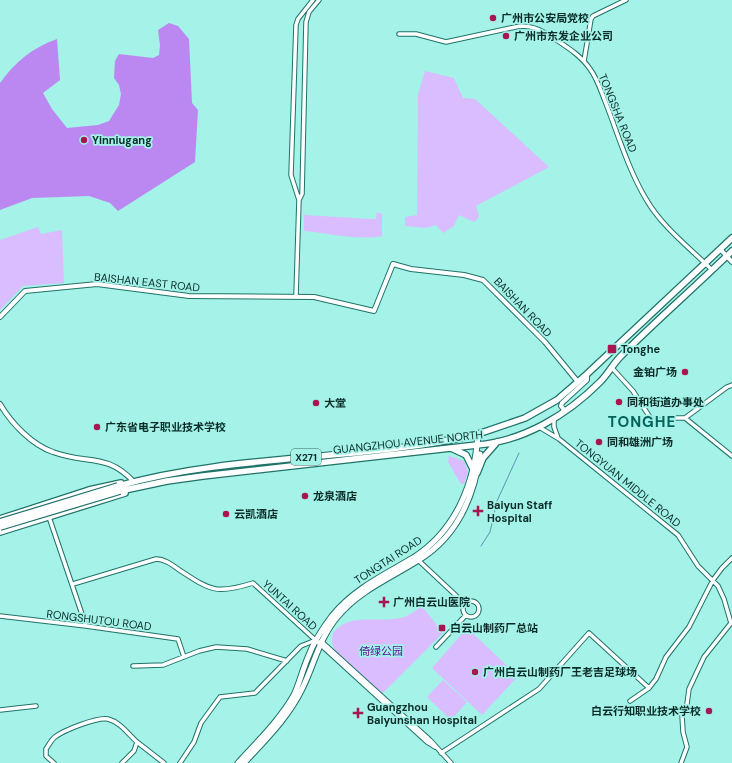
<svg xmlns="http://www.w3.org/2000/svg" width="732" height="763" font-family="'DM Sans','Noto Sans SC',sans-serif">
  <rect width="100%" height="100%" fill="#a4f2e8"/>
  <path fill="#dabdfe" d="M425 71 454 78 463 98 475 99 549 167 476 206 479 217 474 222 459 215 454 226 443 233 436 225 426 228 405 226V217L417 215 418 94Z
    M377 212 382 214V236C358 241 330 233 304 231V215L372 219H376Z
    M38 227 41 234 62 230 64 283 23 286 0 310V240Z
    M449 456 464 461 468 472 464 484H461L448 462Z
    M422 606 443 633 382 694 336 652C332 646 331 641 333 633 349 612 377 623 400 618 408 617 416 610 422 606Z
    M467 628 518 676 482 715 432 668Z
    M443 680 467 702 451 720 427 697Z"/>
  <path fill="#bb88f2" d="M169 23 178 26 189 39 192 103 198 110 195 162 118 211 110 203 89 196 32 198 0 210V83C15 62 32 48 57 39L60 80 43 93 52 109 67 128 98 125 109 121 119 105 121 94 119 85 114 78 115 61 119 54 153 58 159 55 160 45 158 30Z"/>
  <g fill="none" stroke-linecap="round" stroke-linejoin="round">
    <path stroke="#5f92b5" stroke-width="1" d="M481 546 490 532 497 501 519 453"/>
    <g stroke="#1f736a" stroke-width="5.5">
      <path id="minor" d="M399 34H416L446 42 520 26C536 26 544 32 558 41 570 49 582 57 590 69 597 78 601 91 605 101 618 134 628 169 646 199 662 227 690 248 712 270
        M584 61 591 19 593 16 626 0
        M299 200 302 194 306 22 309 12 319 0
        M296 296 299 200 291 175 296 25 298 19 313 0
        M612 368 633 391 653 422 671 418H685L732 456
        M554 418V427L558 438
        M685 418 727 387 732 385
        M539 427 559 439 678 535 698 566 718 586 724 599 731 623 704 657 689 689 687 704 682 715 683 732 687 747 681 763
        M49 517 86 626
        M417 559 465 604
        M73 584 156 559C164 559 171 564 178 569 210 590 215 595 253 583L427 742 435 747
        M463 609a8 8 0 1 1 16 0a8 8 0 1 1-16 0Z
        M0 616 86 626 178 639 184 657
        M321 641 430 740 451 763
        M436 647 466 615
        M133 666 163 665 199 651 216 647 247 649 287 661
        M630 701 649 688 656 679 666 657 689 627 713 580 722 568 732 558
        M0 710 36 706
        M137 742 164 763
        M441 753 539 689 589 633 649 688
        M54 763 46 756V749C49 745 51 740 55 737 64 730 97 717 108 719 120 722 128 734 137 742L134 751 122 763
        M180 763 194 742 201 723 220 697 255 693 301 646 316 640"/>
    </g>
    <g stroke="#1f736a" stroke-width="6">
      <path id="tertiary" d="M720 249 732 262
        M0 317 25 291 97 284 189 296 314 297 374 311 393 264 411 269 464 275 483 280 545 342 578 382
        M0 404C11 423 32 445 53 452 87 465 106 452 134 482
        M565 411 561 406 562 403 587 380V374"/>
    </g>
    <g stroke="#1f736a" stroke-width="7">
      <path id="secondary" d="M238 763C257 742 280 720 294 695 300 682 303 668 309 655 314 641 323 628 332 616 354 589 384 575 413 558 456 531 475 483 478 434
        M244 763C265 740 288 718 302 689 314 665 319 638 338 616 360 590 390 578 417 561 456 538 474 497 480 454"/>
    </g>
    <g stroke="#1f736a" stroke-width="8">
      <path id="primary" d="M451 448 466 455 473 469
        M118 486C235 453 360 462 478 434
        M120 491 167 481 203 476 477 445
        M0 519 89 490 121 483
        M0 532 125 493"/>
    </g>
    <g stroke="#1f736a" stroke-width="8">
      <path id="trunk" d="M478 434 525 418 557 400 587 374 732 238
        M477 445C524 441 567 415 600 382 608 374 613 364 621 356 657 320 695 287 732 251
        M477 473 483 458 497 442"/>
    </g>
    <use href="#minor" stroke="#fff" stroke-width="3.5"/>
    <use href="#tertiary" stroke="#fff" stroke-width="4"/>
    <use href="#secondary" stroke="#fff" stroke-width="5"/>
    <use href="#primary" stroke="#fff" stroke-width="5.5"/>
    <use href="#trunk" stroke="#fff" stroke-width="5.5"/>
    <g stroke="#1f736a" stroke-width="8" stroke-linecap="butt">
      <path id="primary-bridge" d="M0 522 118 486
        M0 527 120 491"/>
    </g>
    <use href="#primary-bridge" stroke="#fff" stroke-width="5.5"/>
  </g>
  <g fill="#a8164f" stroke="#a4f2e8" stroke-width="1.5">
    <circle cx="493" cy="18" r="4"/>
    <circle cx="506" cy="36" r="4"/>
    <circle cx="84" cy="140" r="4"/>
    <rect x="607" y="344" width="10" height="10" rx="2"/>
    <circle cx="685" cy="372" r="4"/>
    <circle cx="619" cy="402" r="4"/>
    <circle cx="316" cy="403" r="4"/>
    <circle cx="97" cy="427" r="4"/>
    <circle cx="599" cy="442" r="4"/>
    <circle cx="305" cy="496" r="4"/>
    <path d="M476 505h4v4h4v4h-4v4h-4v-4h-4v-4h4z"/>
    <circle cx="226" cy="514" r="4"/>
    <path d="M382 596h4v4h4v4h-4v4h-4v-4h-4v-4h4z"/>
    <rect x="438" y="624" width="8" height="8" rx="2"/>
    <circle cx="475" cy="672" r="4"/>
    <circle cx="709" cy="711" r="4"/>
    <path d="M356 707h4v4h4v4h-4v4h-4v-4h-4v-4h4z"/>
  </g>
  <g text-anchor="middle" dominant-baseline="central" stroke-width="3.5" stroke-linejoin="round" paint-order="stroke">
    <rect fill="#a4f2e8" stroke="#386762" stroke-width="1" x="291" y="449" width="30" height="16" rx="3"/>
    <g font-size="10" font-weight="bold" fill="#0a2c28">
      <text x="306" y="457">X271</text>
    </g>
    <g font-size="11" font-weight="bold" fill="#0a2c28" stroke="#a4f2e8" text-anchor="start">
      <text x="501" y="18">广州市公安局党校</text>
      <text x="514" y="36">广州市东发企业公司</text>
      <text x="92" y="140">Yinniugang</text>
      <text x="621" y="349">Tonghe</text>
      <text x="677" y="372" text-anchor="end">金铂广场</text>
      <text x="627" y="402">同和街道办事处</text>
      <text x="324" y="403">大堂</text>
      <text x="105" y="427">广东省电子职业技术学校</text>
      <text x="607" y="442">同和雄洲广场</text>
      <text x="313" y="496">龙泉酒店</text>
      <text x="487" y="505">Baiyun Staff<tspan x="487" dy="13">Hospital</tspan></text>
      <text x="234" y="514">云凯酒店</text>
      <text x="393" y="602">广州白云山医院</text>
      <text x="450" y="628">白云山制药厂总站</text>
      <text x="483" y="672">广州白云山制药厂王老吉足球场</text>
      <text x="367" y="707">Guangzhou<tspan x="367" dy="13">Baiyunshan Hospital</tspan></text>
      <text x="701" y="711" text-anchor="end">白云行知职业技术学校</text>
    </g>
    <g font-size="11" fill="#0a2c28" stroke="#a4f2e8">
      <text transform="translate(618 113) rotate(68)">TONGSHA ROAD</text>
      <text transform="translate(147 282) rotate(6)">BAISHAN EAST ROAD</text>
      <text transform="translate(523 307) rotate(46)">BAISHAN ROAD</text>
      <text transform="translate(408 442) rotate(-6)">GUANGZHOU AVENUE NORTH</text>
      <text transform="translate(628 483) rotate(39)">TONGYUAN MIDDLE ROAD</text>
      <text transform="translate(388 560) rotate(-33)">TONGTAI ROAD</text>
      <text transform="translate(290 605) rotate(42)">YUNTAI ROAD</text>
      <text transform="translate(99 620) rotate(7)">RONGSHUTOU ROAD</text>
    </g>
    <g font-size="11" fill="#601594" stroke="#a4f2e8">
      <text x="381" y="651">倚绿公园</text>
    </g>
    <g font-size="15" font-weight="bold" letter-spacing="1" fill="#03635b" stroke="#a4f2e8">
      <text x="642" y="422">TONGHE</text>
    </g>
  </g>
</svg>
